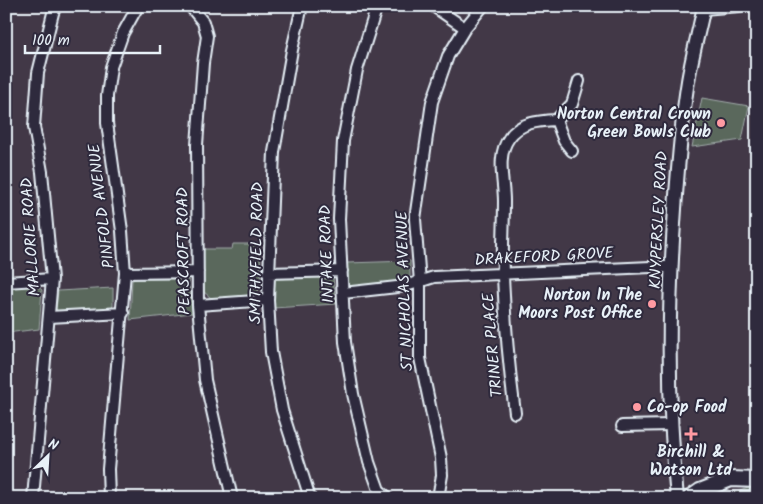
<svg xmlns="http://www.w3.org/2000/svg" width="763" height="504" font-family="Kalam,sans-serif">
  <rect width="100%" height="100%" fill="#423847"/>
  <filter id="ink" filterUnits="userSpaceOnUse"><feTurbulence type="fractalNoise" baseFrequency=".02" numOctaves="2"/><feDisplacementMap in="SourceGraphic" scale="10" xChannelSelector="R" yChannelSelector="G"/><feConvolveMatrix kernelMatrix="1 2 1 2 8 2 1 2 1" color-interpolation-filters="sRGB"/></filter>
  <g filter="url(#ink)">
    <path fill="#5a675c" stroke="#a1acaa" d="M702 98 749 106 742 140 692 147Z
      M233 244H260L261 288C251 300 226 297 211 298L203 291 202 249H232Z
      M410 261V277L407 282C394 284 357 292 348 284L347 263Z
      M329 275 333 277 336 304 273 308 272 281 275 277Z
      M136 279H186L189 281 192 313 130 320 132 280Z
      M37 286 42 290 39 329 6 333V287Z
      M113 288V306L110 309 63 313 56 310 58 291Z
      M754 486H757V498H720Z"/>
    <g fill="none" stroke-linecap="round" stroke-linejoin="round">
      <g stroke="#e8f1f8" stroke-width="14">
        <path id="minor" d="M190 6 203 22 207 36 203 63 197 145 198 305 205 380 232 498
          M302 6 292 50 274 152 268 300 271 352 282 410 310 498
          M377 6 357 70 343 141 339 219 345 342 353 394 369 462 379 490 388 498
          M433 6 465 28
          M703 9 739 6
          M556 120 564 141 572 151
          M125 273 198 272
          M268 273 342 271
          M6 282 52 279
          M343 293 406 286 434 277 651 267H671
          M198 305 268 300
          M49 317 123 313
          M515 413C509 368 505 323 503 277 502 252 504 226 504 201 504 181 496 156 509 138 520 122 538 121 556 120L572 104 579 81
          M622 426 671 425
          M33 498 52 279 42 172 34 127 38 73 53 13 56 6
          M109 498 108 469 125 273 122 231 107 123V96L111 67 123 33 138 6
          M438 498 442 475 441 458 420 358V282L415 219 432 102 448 56 465 28 483 6"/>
      </g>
      <g stroke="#e8f1f8" stroke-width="16">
        <path id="tertiary" d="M677 498C667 402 668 305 675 209 678 166 681 123 688 81 692 56 699 31 704 6"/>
      </g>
      <g stroke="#e8f1f8" stroke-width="18">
        <path id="secondary" d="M690 498 700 491 731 479 757 480"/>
      </g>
      <use href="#minor" stroke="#2f2a3d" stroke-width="10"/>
      <use href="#tertiary" stroke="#2f2a3d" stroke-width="12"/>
      <use href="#secondary" stroke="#2f2a3d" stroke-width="14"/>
    </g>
  </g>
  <g fill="#ff9aa2" stroke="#2f2a3d" stroke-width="2">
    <circle cx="721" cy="123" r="5"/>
    <circle cx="652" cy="304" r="5"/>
    <circle cx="637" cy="407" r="5"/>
    <path d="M688.5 426.5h5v5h5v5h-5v5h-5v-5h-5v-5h5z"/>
  </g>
  <g text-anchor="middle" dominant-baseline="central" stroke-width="4" stroke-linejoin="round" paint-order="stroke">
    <g font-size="16" font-weight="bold" fill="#e8f1f8" stroke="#2f2a3d" text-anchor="end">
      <text x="711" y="114">Norton Central Crown<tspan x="711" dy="18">Green Bowls Club</tspan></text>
      <text x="642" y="295">Norton In The<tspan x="642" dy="18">Moors Post Office</tspan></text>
      <text x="647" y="407" text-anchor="start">Co-op Food</text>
      <text x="691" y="452" text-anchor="middle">Birchill &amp;<tspan x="691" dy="18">Watson Ltd</tspan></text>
    </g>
    <g font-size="16" fill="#e8f1f8" stroke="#2f2a3d">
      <text transform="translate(102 206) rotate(-97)">PINFOLD AVENUE</text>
      <text transform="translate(659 220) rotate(-87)">KNYPERSLEY ROAD</text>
      <text transform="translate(31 237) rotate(-94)">MALLORIE ROAD</text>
      <text transform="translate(184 251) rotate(-91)">PEASCROFT ROAD</text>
      <text transform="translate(257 253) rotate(-89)">SMITHYFIELD ROAD</text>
      <text transform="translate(327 254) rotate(-92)">INTAKE ROAD</text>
      <text transform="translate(544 257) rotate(-3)">DRAKEFORD GROVE</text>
      <text transform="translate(405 291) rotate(-92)">ST NICHOLAS AVENUE</text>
      <text transform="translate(493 345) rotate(-95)">TRINER PLACE</text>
    </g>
  </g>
  <rect width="763" height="504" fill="none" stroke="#2f2a3d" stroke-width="25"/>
  <rect x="12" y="12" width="738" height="479" fill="none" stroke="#e8f1f8" stroke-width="2" filter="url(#ink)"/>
  <g transform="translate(48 456) rotate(25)" stroke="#2f2a3d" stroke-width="4" paint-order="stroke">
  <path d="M0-4L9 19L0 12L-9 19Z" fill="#e8f1f8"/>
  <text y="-8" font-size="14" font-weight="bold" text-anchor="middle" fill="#e8f1f8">N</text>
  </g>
  <path d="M25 45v8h135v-8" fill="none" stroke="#e8f1f8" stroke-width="2.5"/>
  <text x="32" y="45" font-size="15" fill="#e8f1f8" stroke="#2f2a3d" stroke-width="4" paint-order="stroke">100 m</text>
</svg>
